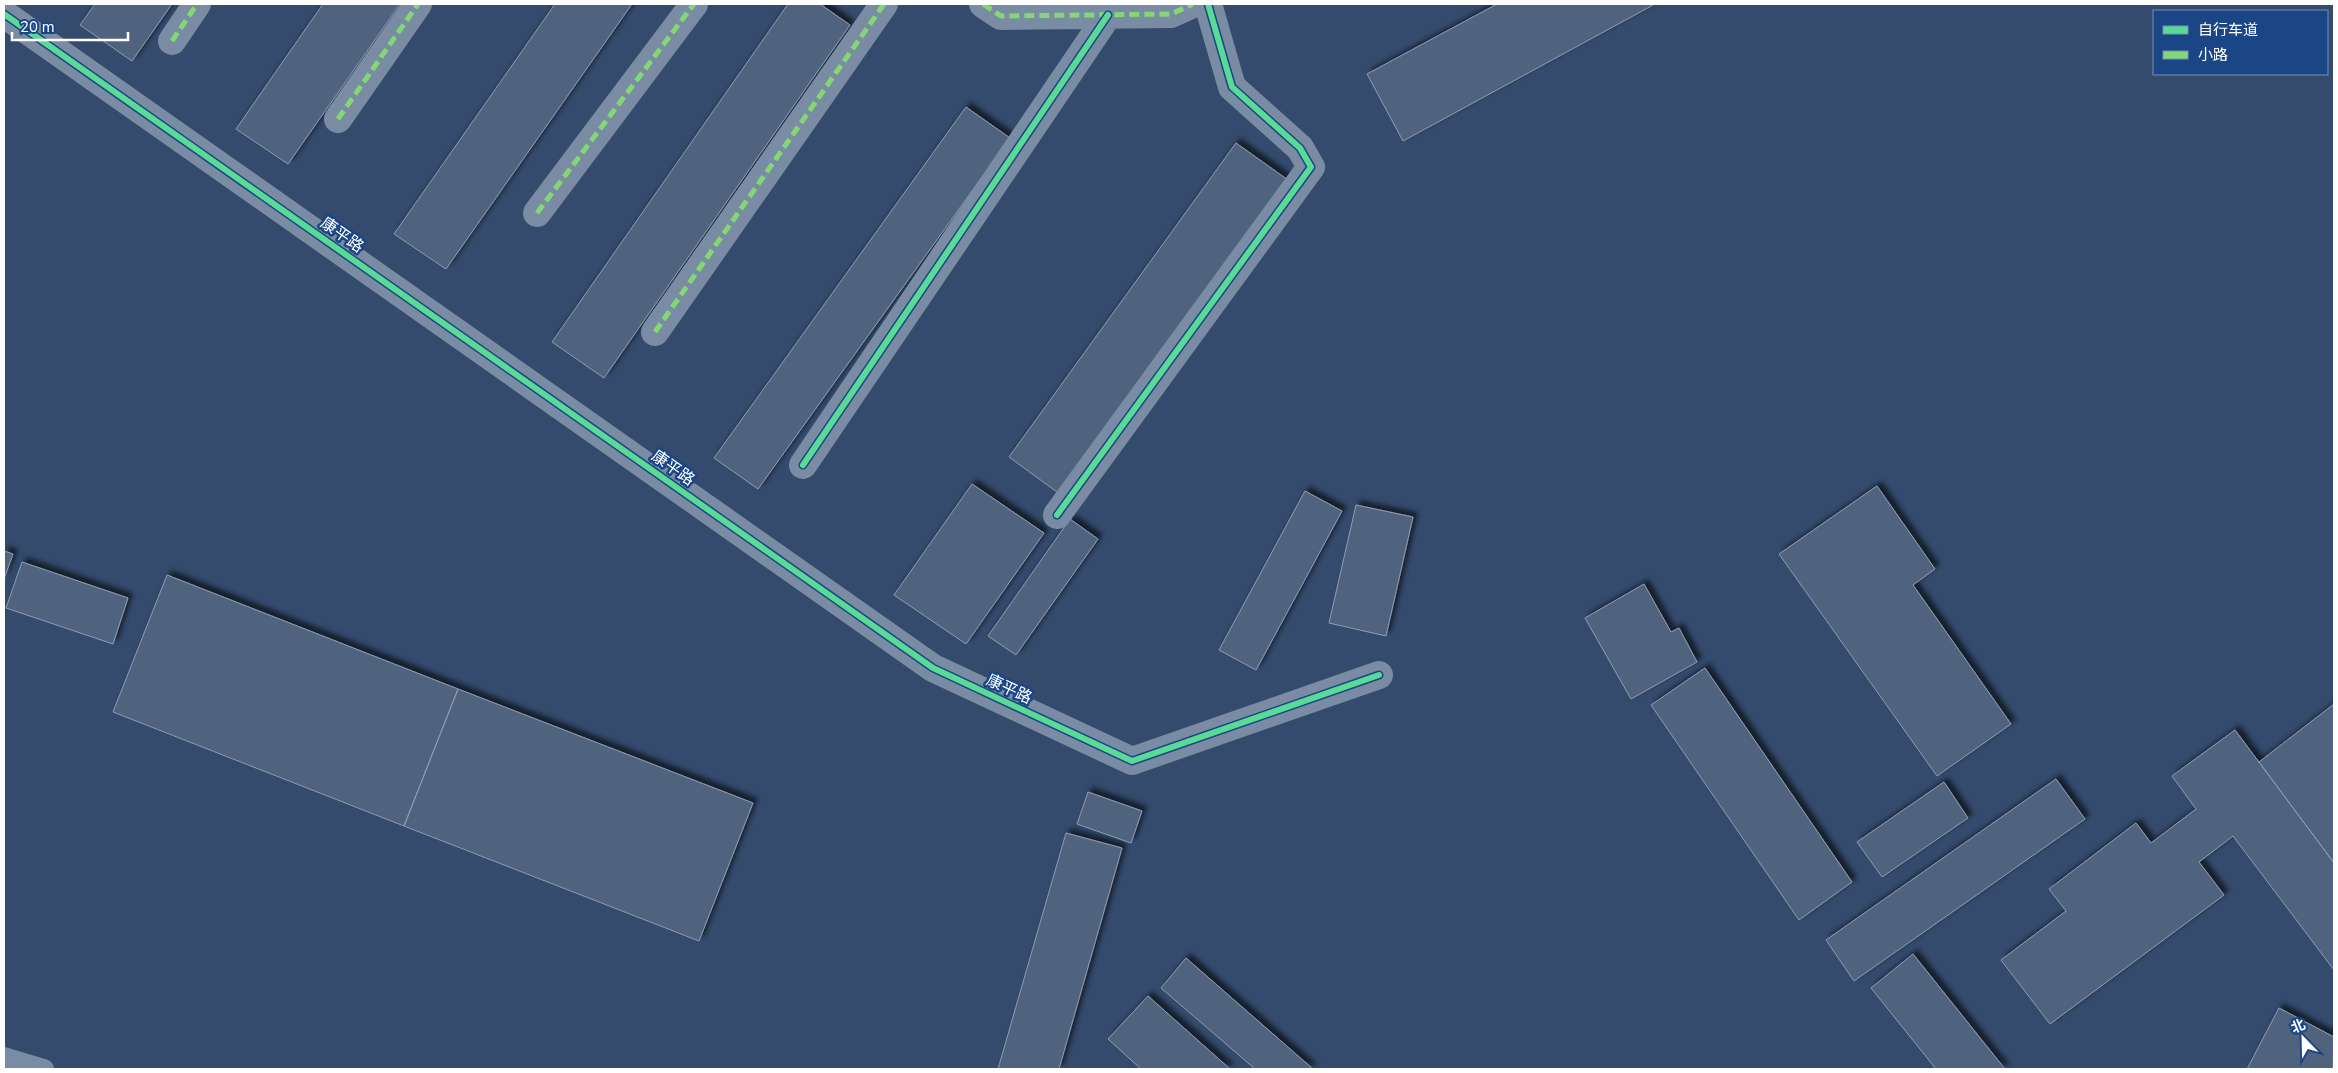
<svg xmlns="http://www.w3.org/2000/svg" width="2338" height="1073" font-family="'Nunito Sans','Noto Sans SC',sans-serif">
  <defs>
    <filter id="shadow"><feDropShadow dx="4.5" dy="-4.5" stdDeviation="2.5" flood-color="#0009"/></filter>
  </defs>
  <rect width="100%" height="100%" fill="#344b6e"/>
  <path fill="#50637f" stroke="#8e9cb2" filter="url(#shadow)" d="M95 4H172L132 61 80 25Z
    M323 4H400L288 164 236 129Z
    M555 4H632L446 269 394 234Z
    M788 4H820L850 25 604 378 552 342Z
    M1497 4H1655L1403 141 1367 74Z
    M966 107 1010 138 758 489 714 458Z
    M1236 143 1288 180 1061 495 1009 457Z
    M972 484 1044 533 966 644 894 595Z
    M1877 486 1935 569 1913 585 2011 724 1937 776 1779 554Z
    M1305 491 1342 511 1256 670 1219 650Z
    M1356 505 1413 517 1386 636 1329 623Z
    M1070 519 1098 539 1016 655 988 636Z
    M4 551 13 554 4 579Z
    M22 562 128 598 113 644 6 608Z
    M167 575 458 689 404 826 113 712Z
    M1644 584 1671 632 1679 628 1697 662 1631 699 1585 618Z
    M1705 668 1852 882 1799 920 1651 705Z
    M458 689 753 803 699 941 404 826Z
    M2334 704V863L2259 762Z
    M2235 730 2334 863V970L2233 836 2199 862 2224 895 2050 1024 2001 960 2066 911 2049 889 2136 823 2151 843 2196 809 2172 776Z
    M2056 779 2085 819 1854 981 1826 940Z
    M1944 782 1968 818 1882 877 1857 842Z
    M1088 792 1142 811 1131 843 1077 824Z
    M1066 833 1122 848 1059 1069H998Z
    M1913 954 2005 1069H1936L1871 988Z
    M1186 958 1313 1069H1255L1161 988Z
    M1148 996 1230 1069H1141L1108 1039Z
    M2279 1008 2334 1037 2333 1069H2247Z"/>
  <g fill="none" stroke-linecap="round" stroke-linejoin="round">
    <path stroke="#7a8ba4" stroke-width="20" d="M4 1057 44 1069"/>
    <path stroke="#7a8ba4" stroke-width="28" d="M983 4 1001 16 1171 14 1193 4
      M4 14 933 668 1132 761 1379 675
      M172 41 197 4
      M338 119 418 4
      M537 213 694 4
      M655 332 884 4
      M803 465 1108 15
      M1057 515 1311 167 1300 148 1232 87 1208 4"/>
    <path stroke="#83d873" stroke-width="5" stroke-dasharray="10 5" stroke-linecap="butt" d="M983 4 1001 16 1171 14 1193 4
      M172 41 197 4
      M338 119 418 4
      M537 213 694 4
      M655 332 884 4"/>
    <g stroke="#1b4686" stroke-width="9">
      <path id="cycleway" d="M4 14 933 668 1132 761 1379 675
        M803 465 1108 15
        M1057 515 1311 167 1300 148 1232 87 1208 4"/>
    </g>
    <use href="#cycleway" stroke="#5adb95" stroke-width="6"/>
  </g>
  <g text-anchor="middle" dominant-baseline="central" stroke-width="5" stroke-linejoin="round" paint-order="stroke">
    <g font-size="16" fill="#fff" stroke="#1b4686">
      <text transform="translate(342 235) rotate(35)">康平路</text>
      <text transform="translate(673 468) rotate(35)">康平路</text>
      <text transform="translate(1009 689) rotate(25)">康平路</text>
    </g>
  </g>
  <rect width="2338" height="1073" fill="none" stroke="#ffffff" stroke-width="10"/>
  <rect x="2153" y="10" width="175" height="65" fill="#1b4686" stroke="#7690b6"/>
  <rect x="2163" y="26" width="25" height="8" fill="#5adb95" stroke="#7690b6"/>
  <text x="2198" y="35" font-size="15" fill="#ffffff">自行车道</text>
  <rect x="2163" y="51" width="25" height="8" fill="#83d873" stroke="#7690b6"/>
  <text x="2198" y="60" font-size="15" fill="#ffffff">小路</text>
  <g transform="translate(2303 1038) rotate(337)" stroke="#1b4686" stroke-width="4" paint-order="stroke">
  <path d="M0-4L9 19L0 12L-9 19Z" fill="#ffffff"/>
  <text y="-8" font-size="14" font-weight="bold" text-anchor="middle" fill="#ffffff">北</text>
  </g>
  <path d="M12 32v8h116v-8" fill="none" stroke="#ffffff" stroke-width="2.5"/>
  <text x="20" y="32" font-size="15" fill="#ffffff" stroke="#1b4686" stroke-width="4" paint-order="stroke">20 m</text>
</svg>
